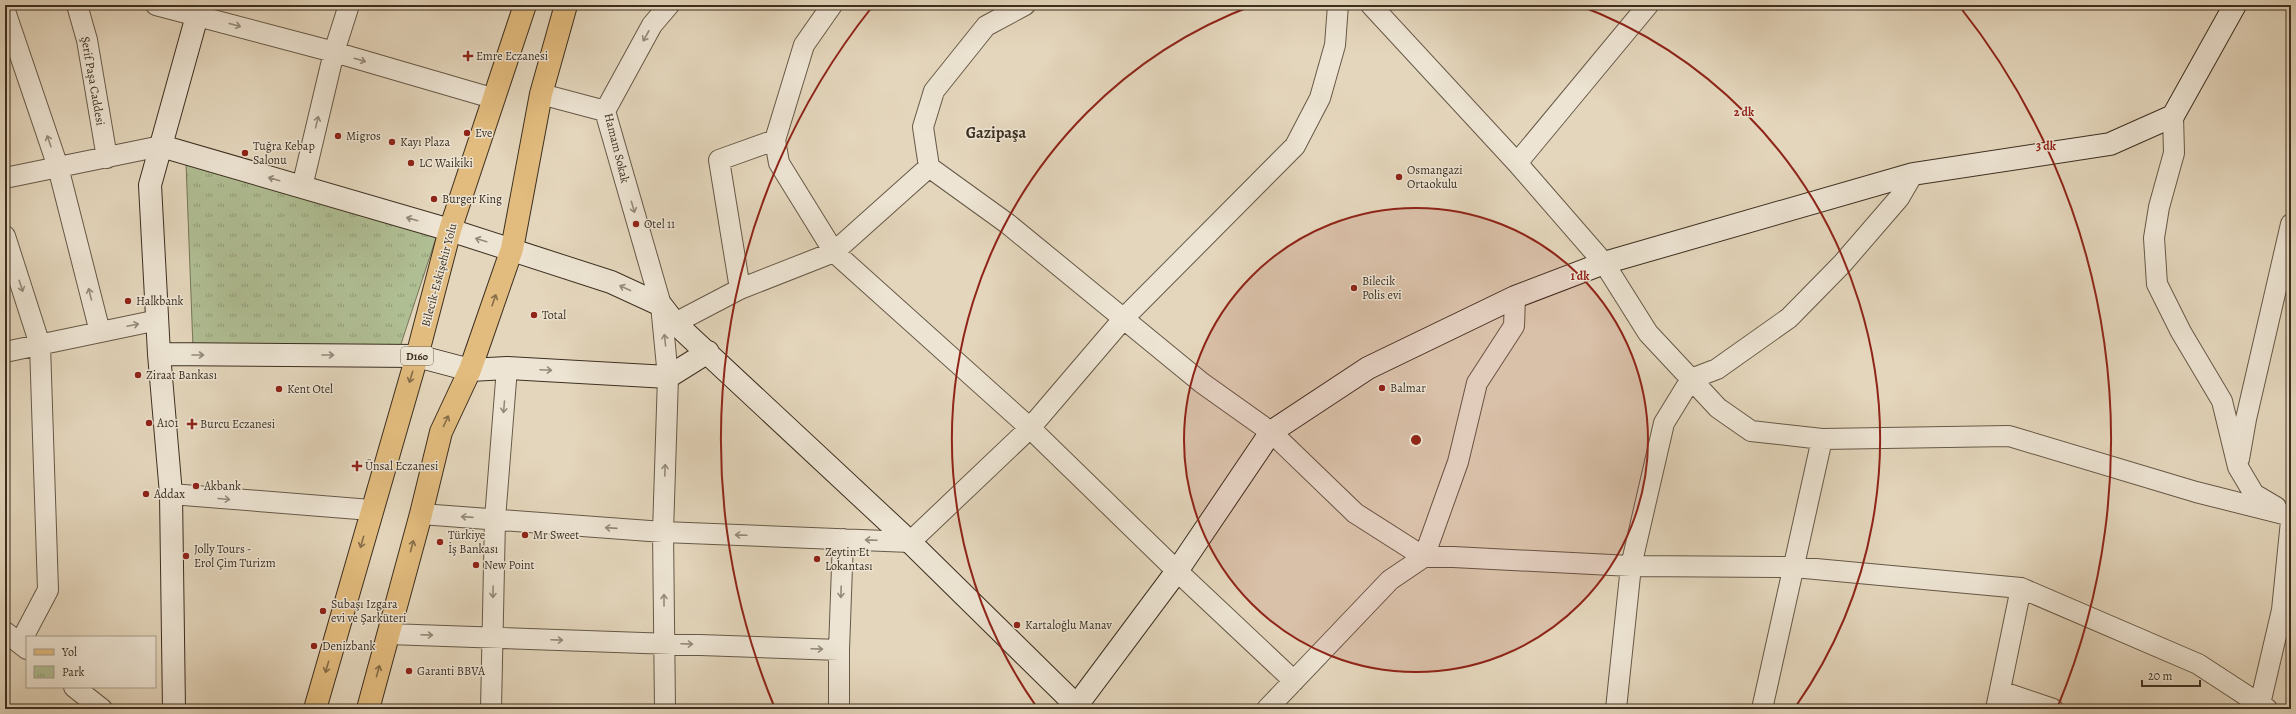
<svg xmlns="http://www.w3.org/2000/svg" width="2296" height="714" font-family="Alegreya,serif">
  <defs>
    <pattern id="park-tufts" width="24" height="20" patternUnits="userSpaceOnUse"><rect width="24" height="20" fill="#b0be94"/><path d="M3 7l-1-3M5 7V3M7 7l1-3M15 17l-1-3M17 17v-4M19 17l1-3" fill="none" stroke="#909b78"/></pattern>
  </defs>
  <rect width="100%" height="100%" fill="#e4d6bc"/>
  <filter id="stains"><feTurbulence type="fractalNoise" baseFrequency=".005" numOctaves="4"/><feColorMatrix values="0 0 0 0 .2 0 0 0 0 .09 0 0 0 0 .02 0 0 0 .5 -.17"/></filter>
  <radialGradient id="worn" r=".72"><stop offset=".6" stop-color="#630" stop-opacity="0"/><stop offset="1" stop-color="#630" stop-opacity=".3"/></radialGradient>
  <path fill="url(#park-tufts)" stroke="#76765a" d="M186 163 438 232 400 347 193 348Z"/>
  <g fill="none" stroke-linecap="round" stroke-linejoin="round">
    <g stroke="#665947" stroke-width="22">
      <path id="street" d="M77 5 87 40 107 158
        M156 5 334 52 492 98
        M832 5 804 45 775 140 779 163 834 252 1030 428 1177 571 1294 681
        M1025 5 986 26 934 91 923 127 929 167 1008 224 1202 383 1271 432 1355 513 1424 557 1458 462 1477 383 1514 326 1515 297
        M1371 5 1517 163 1604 263 1648 333 1718 408 1751 431 1822 439 2009 436 2196 492 2291 516
        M5 11 58 167 100 332
        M541 94 605 111
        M2173 116 2174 153 2159 207 2154 238 2157 284 2181 332 2222 401 2238 467 2254 494 2276 507
        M1517 163 1648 5
        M5 178 161 146
        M302 187 334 52 349 5
        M5 236 40 345 48 590 20 643
        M740 289 719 160 775 140
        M675 323 740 289 834 252 929 167
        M5 352 158 320
        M2239 459 2246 419 2291 224
        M171 494 371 510
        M421 514 663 532 910 542 1030 428 1124 318 1295 146 1320 98 1335 45 1338 5
        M5 632 27 649
        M388 634 839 650
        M74 687 102 709
        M2000 691 2053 709
        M2260 704 2282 610 2291 521
        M491 709 495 519 507 368
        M665 709 663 532 668 377 661 305 605 111 652 25 669 5
        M839 709V650L843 539
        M1267 709 1390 580 1424 557H1453L1631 566 1794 567 2021 588 2198 664 2267 709
        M1616 709 1631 566 1664 423 1691 379 1717 369 1789 318 1842 264 1899 198 1913 174
        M1762 709 1822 439
        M1996 709 2021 588"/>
    </g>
    <g stroke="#3c2f20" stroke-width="24">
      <path id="secondary" d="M161 146 450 230 611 282 661 305 675 323 910 542 1080 709
        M159 354 417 356 470 370 507 368 668 377 708 352
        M174 709 171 494 159 354 150 185 200 5
        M1074 709 1177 571 1271 432 1368 368 1515 297 1604 263 1913 174 2110 144 2173 116 2235 5"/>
    </g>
    <g stroke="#3c2f20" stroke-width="24">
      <path id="primary" d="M315 709 417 356 450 230 525 5
        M368 709 421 514 441 432 470 370 512 249 541 94 566 5"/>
    </g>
    <use href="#street" stroke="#ede4d3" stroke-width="20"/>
    <use href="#secondary" stroke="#ede4d3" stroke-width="22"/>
    <use href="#primary" stroke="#e2bb7e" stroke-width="22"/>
  </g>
  <defs><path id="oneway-shaft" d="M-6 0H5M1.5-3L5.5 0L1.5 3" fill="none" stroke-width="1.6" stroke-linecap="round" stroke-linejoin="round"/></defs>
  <g stroke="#948a7a">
    <use href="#oneway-shaft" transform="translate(235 25) rotate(15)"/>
    <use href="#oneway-shaft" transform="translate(646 36) rotate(119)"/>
    <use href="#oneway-shaft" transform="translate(360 60) rotate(16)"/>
    <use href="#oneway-shaft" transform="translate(317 122) rotate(-76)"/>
    <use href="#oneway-shaft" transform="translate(49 141) rotate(-109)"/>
    <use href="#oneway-shaft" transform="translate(274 179) rotate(-164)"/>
    <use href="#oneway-shaft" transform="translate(633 207) rotate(74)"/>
    <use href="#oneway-shaft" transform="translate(412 219) rotate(-164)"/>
    <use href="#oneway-shaft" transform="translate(481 240) rotate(-163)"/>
    <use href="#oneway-shaft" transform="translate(21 286) rotate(72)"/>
    <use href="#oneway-shaft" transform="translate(625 288) rotate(-156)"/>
    <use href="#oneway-shaft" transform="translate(90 294) rotate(-104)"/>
    <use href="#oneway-shaft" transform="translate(133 325) rotate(-12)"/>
    <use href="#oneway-shaft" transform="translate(665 340) rotate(-96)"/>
    <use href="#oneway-shaft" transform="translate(198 355)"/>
    <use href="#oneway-shaft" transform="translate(328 355)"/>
    <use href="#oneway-shaft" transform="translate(546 370) rotate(3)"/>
    <use href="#oneway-shaft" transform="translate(504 407) rotate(95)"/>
    <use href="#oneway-shaft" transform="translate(665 470) rotate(-88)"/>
    <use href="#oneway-shaft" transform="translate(224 499) rotate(5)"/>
    <use href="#oneway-shaft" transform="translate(467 517) rotate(-176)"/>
    <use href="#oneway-shaft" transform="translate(611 528) rotate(-176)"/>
    <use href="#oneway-shaft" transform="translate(741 535) rotate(-178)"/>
    <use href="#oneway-shaft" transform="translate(871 540) rotate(-178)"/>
    <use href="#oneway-shaft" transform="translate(493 592) rotate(91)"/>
    <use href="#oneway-shaft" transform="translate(841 592) rotate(92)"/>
    <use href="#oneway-shaft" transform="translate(664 600) rotate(-90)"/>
    <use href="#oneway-shaft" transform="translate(427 635) rotate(2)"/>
    <use href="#oneway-shaft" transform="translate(557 640) rotate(2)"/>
    <use href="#oneway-shaft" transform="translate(687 644) rotate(2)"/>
    <use href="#oneway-shaft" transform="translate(817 649) rotate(2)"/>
  </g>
  <g stroke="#876e4a">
    <use href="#oneway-shaft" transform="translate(494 300) rotate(-71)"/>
    <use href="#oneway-shaft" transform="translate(411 377) rotate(107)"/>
    <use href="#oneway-shaft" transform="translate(446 421) rotate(-65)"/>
    <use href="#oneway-shaft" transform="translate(362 542) rotate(106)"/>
    <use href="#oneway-shaft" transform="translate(412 546) rotate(-75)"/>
    <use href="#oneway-shaft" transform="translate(327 667) rotate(106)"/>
    <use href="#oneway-shaft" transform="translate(378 671) rotate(-75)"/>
  </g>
  <circle cx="1416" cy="440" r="232" fill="#8f2418" fill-opacity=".12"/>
  <g fill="none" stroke="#8f2418" stroke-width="2">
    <circle cx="1416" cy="440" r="232"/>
    <path d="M1036 706A464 464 0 0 1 1254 5M1578 5A464 464 0 0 1 1796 706"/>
    <path d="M774 706A695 695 0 0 1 872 7M1960 7A695 695 0 0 1 2058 706"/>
  </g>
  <g fill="#8f2418" stroke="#ede4d3" stroke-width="1.5">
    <path d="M466 50h4v4h4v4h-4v4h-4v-4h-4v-4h4z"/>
    <circle cx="467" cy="133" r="4"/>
    <circle cx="338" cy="136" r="4"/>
    <circle cx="392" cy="142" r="4"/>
    <circle cx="245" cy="153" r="4"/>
    <circle cx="411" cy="163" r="4"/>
    <circle cx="1399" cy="177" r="4"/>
    <circle cx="434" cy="199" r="4"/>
    <circle cx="636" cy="224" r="4"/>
    <circle cx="1354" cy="288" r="4"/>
    <circle cx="128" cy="301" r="4"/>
    <circle cx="534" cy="315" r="4"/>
    <circle cx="138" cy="375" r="4"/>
    <circle cx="1382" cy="388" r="4"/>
    <circle cx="279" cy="389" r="4"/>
    <circle cx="149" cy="423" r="4"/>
    <path d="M190 418h4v4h4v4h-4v4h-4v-4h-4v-4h4z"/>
    <path d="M355 460h4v4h4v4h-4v4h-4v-4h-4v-4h4z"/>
    <circle cx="196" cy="486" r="4"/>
    <circle cx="146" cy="494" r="4"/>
    <circle cx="525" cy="535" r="4"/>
    <circle cx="440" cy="542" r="4"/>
    <circle cx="186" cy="556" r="4"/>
    <circle cx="817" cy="559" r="4"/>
    <circle cx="476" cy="565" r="4"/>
    <circle cx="323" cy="611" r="4"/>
    <circle cx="1017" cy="625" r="4"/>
    <circle cx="314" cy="646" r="4"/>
    <circle cx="409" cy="671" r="4"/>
  </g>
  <g text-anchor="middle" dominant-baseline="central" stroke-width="3" stroke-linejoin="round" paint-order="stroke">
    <rect fill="#ede4d3" stroke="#716556" stroke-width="1" x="401" y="347" width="32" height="18" rx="3"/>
    <g font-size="11" font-weight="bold" fill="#3c2f20">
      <text x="417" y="356">D160</text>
    </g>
    <g font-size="12" fill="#3c2f20" stroke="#ede4d3" text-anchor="start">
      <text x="476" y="56">Emre Eczanesi</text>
      <text x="475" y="133">Eve</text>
      <text x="346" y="136">Migros</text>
      <text x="400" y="142">Kayı Plaza</text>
      <text x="253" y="146">Tuğra Kebap<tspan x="253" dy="14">Salonu</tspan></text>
      <text x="419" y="163">LC Waikiki</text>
      <text x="1407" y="170">Osmangazi<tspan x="1407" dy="14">Ortaokulu</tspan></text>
      <text x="442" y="199">Burger King</text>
      <text x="644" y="224">Otel 11</text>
      <text x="1362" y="281">Bilecik<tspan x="1362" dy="14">Polis evi</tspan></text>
      <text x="136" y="301">Halkbank</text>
      <text x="542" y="315">Total</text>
      <text x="146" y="375">Ziraat Bankası</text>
      <text x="1390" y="388">Balmar</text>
      <text x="287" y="389">Kent Otel</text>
      <text x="157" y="423">A101</text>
      <text x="200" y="424">Burcu Eczanesi</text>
      <text x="365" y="466">Ünsal Eczanesi</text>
      <text x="204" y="486">Akbank</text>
      <text x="154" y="494">Addax</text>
      <text x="448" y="535">Türkiye<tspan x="448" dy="14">İş Bankası</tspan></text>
      <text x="533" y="535">Mr Sweet</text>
      <text x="194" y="549">Jolly Tours -<tspan x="194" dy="14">Erol Çim Turizm</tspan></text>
      <text x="825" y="552">Zeytin Et<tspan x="825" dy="14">Lokantası</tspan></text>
      <text x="484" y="565">New Point</text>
      <text x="331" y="604">Subaşı Izgara<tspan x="331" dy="14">evi ve Şarküteri</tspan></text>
      <text x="1025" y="625">Kartaloğlu Manav</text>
      <text x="322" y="646">Denizbank</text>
      <text x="417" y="671">Garanti BBVA</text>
    </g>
    <g font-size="12" fill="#3c2f20" stroke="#ede4d3">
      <text transform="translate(93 81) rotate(80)">Şerif Paşa Caddesi</text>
      <text transform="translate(617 148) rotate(76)">Hamam Sokak</text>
      <text transform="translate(439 275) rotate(-75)">Bilecik-Eskişehir Yolu</text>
    </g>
    <g font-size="16" font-weight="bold" fill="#3c2f20" stroke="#ede4d3">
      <text x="996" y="133">Gazipaşa</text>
    </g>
  </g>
  <circle cx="1416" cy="440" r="6" fill="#8f2418" stroke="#ede4d3" stroke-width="2"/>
  <g font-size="12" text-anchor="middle" font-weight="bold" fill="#8f2418" stroke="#ede4d3" stroke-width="3" stroke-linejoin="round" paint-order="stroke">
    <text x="1744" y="116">2 dk</text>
    <text x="2046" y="150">3 dk</text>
    <text x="1580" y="280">1 dk</text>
  </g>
  <rect width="2296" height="714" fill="none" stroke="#e4d6bc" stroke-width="20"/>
  <rect x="6" y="6" width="2284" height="702" fill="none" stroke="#3c2f20" stroke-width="2"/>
  <rect x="10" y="10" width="2276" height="694" fill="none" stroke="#3c2f20"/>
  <rect x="26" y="636" width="130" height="52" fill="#ede4d3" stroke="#a69c8b"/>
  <rect x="34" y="649" width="20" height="6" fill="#e2bb7e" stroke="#a69c8b"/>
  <text x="62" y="656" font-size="12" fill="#3c2f20">Yol</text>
  <rect x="34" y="666" width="20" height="12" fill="url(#park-tufts)" stroke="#a69c8b"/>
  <text x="62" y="676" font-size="12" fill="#3c2f20">Park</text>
  <path d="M2142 680v6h58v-6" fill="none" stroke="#3c2f20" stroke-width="2"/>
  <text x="2148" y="680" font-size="12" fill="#3c2f20" stroke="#ede4d3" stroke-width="3" paint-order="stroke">20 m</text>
  <rect width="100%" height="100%" filter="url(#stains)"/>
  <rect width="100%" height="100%" fill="url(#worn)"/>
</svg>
